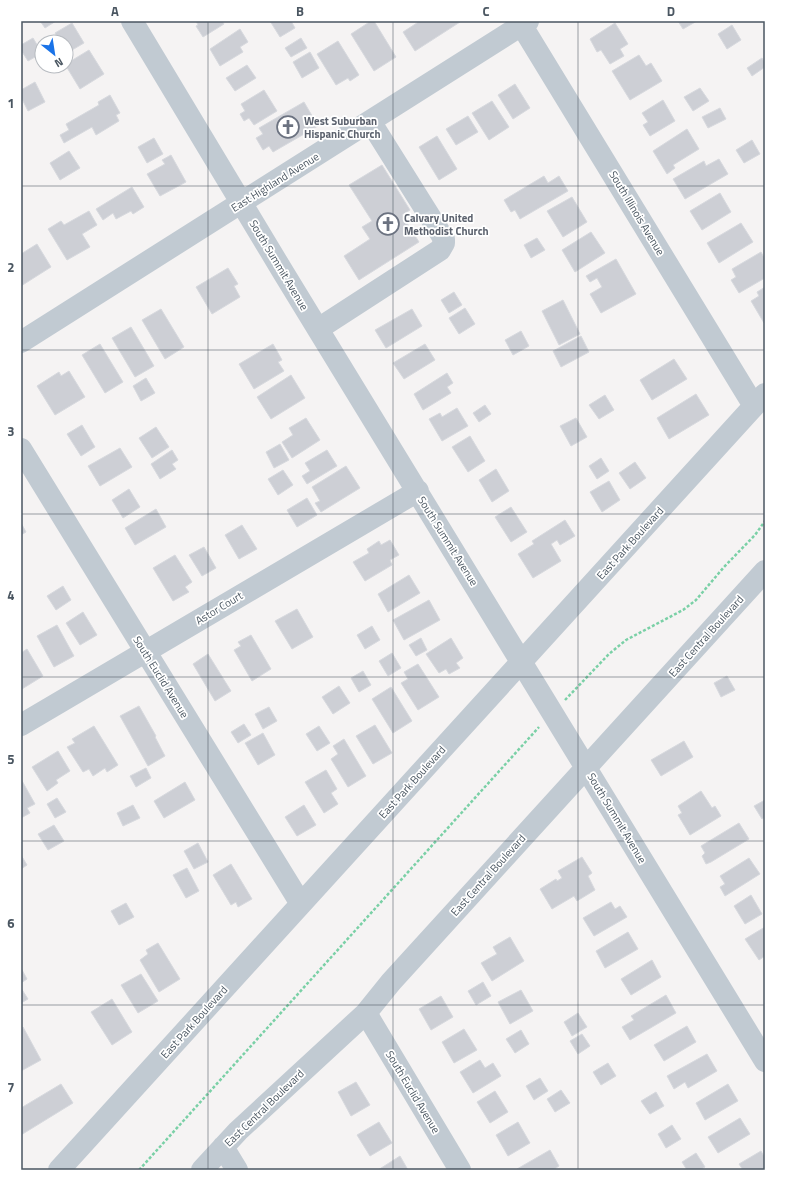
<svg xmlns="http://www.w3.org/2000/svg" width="786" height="1191" font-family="'Titillium Web',sans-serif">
  <rect width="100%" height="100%" fill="#f5f3f3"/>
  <path fill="#cdcfd5" stroke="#d7d9de" d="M40 21H56L45 28Z
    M196 21H222L224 24 203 37 196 26 198 25Z
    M270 21H291L295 28 280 37Z
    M371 21H374L396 57 374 71 351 34Z
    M420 21H459L460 22 415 51 403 32Z
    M678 21H697L683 29Z
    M72 23 84 43 67 53 66 51V42H60L55 33Z
    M615 23 628 44 620 49 624 56 610 64 601 50 597 52 590 39Z
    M732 25 741 40 727 49 718 34Z
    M240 29 248 42 240 47 243 52 220 66 210 49Z
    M33 38 42 53 28 61 21 50V45Z
    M301 38 307 48 291 57 285 48Z
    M338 41 359 75 350 81 348 78 336 85 317 54Z
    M89 50 104 74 80 89 66 66V64Z
    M310 52 319 68 302 78 293 62Z
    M639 55 646 66 651 63 662 81 630 100 612 71Z
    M762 58 765 63V67L752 76 747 68Z
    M247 65 256 78 235 91 226 78Z
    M35 82 45 102 28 111 21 97V90Z
    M515 84 530 108 513 119 498 95Z
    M700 88 709 101 693 111 684 97Z
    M264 90 277 111 254 125 249 118 244 121 240 114 245 111 241 104Z
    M110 95 120 113 116 115 119 121 96 135 92 127 64 143 60 135 69 130 66 124 99 105 98 102Z
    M663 100 675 121 650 136 643 125 648 122 642 113Z
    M492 101 509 127 489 140 472 113Z
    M304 102 318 126 273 152 269 146 263 150 256 138 263 134 259 128Z
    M720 108 726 119 708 128 702 117Z
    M468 116 478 132 456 145 446 129Z
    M687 129 699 149 673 165 675 168 667 174 653 151Z
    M437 136 457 169 439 180 419 147Z
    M154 138 163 154 147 163 138 147Z
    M752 140 760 154 744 163 736 150Z
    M69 151 80 168 60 180 50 163Z
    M171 155 186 182 160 196 147 174 165 164 162 160Z
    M719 159 728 174 685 199 673 179 704 161 706 166Z
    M382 165 410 210 402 215 419 242 359 280 344 256 370 239 362 227 372 221 349 185Z
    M544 176 548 183 559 176 568 191 520 219 515 210 511 212 504 200Z
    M132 187 144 207 133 214 131 211 116 219 113 213 103 220 96 209Z
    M720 193 731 212 702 230 690 211Z
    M572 197 587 222 563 237 547 211Z
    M89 211 97 225 82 234 90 247 67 260 48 229 61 221 64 225Z
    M741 223 753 242 719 263 707 243Z
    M591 232 605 253 575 272 562 250Z
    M537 238 545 250 531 258 524 245Z
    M37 244 51 267 21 286V254Z
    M761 252 765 259V278L739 293 731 280 736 277 732 269Z
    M616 259 636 294 601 313 590 294 602 287 597 278 590 282 586 276Z
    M228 268 238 284 234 286 240 297 212 314 196 287Z
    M765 287V322L764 323 751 301 759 296 757 292Z
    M454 292 462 305 449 313 441 300Z
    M563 300 580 334 559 345 542 311Z
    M465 308 475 324 459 334 449 318Z
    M161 309 184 347 165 359 142 320Z
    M412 309 422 326 386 348 375 330Z
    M131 327 154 366 135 377 112 338Z
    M521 331 529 346 513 355 505 340Z
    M581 336 589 352 561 367 553 351Z
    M100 344 123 382 105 393 82 355Z
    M273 344 282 360 278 362 284 371 254 389 239 364Z
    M425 344 435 360 404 379 393 363Z
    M674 359 687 379 652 400 640 380Z
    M69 371 85 397 55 415 37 386 59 372 61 376Z
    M447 373 453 383 447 387 451 393 423 410 414 394Z
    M291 375 305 398 271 419 257 397Z
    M146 378 155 393 141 401 133 386Z
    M696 394 709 415 669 439 657 418Z
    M605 395 614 410 599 419 589 405Z
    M485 405 491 414 479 422 473 413Z
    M457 408 468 426 442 441 429 419 440 413 442 417Z
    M306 418 320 440 292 458 282 442 293 435 289 428Z
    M576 418 587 437 571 446 560 426Z
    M82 425 95 447 81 456 67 434Z
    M156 427 169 447 152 458 139 438Z
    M470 436 485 461 468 472 452 447Z
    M280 444 289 460 274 468 266 452Z
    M120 448 132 467 100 486 88 466Z
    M172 450 178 460 172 464 176 469 160 479 151 464Z
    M327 450 337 466 307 484 302 476 310 471 305 463Z
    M601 458 609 471 597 479 589 466Z
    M635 462 646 478 630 489 619 473Z
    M346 466 360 488 321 512 315 503 320 501 312 487Z
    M496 469 509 491 492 502 479 480Z
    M283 470 293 485 278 495 268 479Z
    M609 481 620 500 602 512 590 492Z
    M129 489 140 507 123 518 112 500Z
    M307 498 317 515 297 527 287 510Z
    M511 507 527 532 511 542 495 517Z
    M156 509 166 527 135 545 125 528Z
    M565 520 575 536 560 545 557 540 551 544 561 561 533 578 518 554 534 544 532 541Z
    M21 523 26 532 21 535Z
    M242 525 257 549 239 559 225 535Z
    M390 540 399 555 390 560 392 565 365 581 353 562 369 553 367 549 379 541 381 545Z
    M204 547 216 568 202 576 189 555Z
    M175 555 192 582 185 587 189 592 173 601 153 568Z
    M409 575 420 593 388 612 378 594Z
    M63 586 71 600 56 610 47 596Z
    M429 600 440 620 404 640 393 620Z
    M297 609 313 637 292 649 275 621Z
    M83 612 97 635 80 645 66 623Z
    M57 625 74 656 54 667 37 636Z
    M372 626 380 640 365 649 357 635Z
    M251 635 271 669 252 681 234 650 241 646 238 642Z
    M421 638 427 650 416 656 409 645Z
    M451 638 463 658 456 663 460 668 449 674 446 669 439 673 426 654Z
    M27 649 43 676 22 689 21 653Z
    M392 653 401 668 388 676 379 661Z
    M208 654 231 691 215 701 193 664Z
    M418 664 439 697 418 710 401 683 408 679 404 672Z
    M363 671 371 685 359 692 351 678Z
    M727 676 735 690 721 697 714 683Z
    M339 686 350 703 333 714 322 697Z
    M391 687 412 721 393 733 372 699Z
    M139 706 156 736 155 737 165 756 148 766 120 716Z
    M269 707 277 721 263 729 255 714Z
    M244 724 251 735 238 743 231 732Z
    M375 725 392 753 373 764 356 736Z
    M94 726 118 765 107 772 105 768 93 776 89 769 83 772 67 747 75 743 72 739Z
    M319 726 330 743 317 751 306 734Z
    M263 733 275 755 258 765 245 743Z
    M344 739 366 776 348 787 331 759 338 754 333 746Z
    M684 741 693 757 661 776 651 760Z
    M58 751 70 771 56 780 58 783 47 791 32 767Z
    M146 768 151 778 136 787 130 776Z
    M326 770 337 789 331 793 338 804 324 813 305 782Z
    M21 779 35 804 27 808 30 813 21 818Z
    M185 782 195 800 164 818 154 801Z
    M701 791 712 808 715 806 721 816 690 835 678 815 682 813 678 806Z
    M57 798 66 812 55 818 47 804Z
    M765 800V817L762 819 754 806Z
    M133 805 140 818 123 826 117 813Z
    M304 805 316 825 297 836 285 817Z
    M739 823 749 839 711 862 706 864 702 856 705 853 701 846Z
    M54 825 64 841 48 850 38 834Z
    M198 843 208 862 194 869 184 851Z
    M21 855 27 865 21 869Z
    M582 857 592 873 588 876 595 890 577 901 574 896 552 909 540 889 556 879 557 881 562 878 558 871Z
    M749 858 760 874 725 896 720 887 725 884 720 876Z
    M231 864 252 899 238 907 236 902 231 905 213 875Z
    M187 868 199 891 186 898 173 875Z
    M751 895 762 914 745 924 734 906Z
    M611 902 615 909 620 906 627 917 594 936 583 918Z
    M126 903 134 917 119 925 111 911Z
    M765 927V956L759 960 745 939Z
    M628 932 638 949 605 968 596 951Z
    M510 937 524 961 492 981 481 963 497 954 493 947Z
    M158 943 180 979 159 992 140 960 148 954 146 950Z
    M652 960 661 977 631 995 621 979Z
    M21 968 27 979 21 983Z
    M141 974 158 1001 138 1013 121 985Z
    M483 982 491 996 476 1005 468 991Z
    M21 988 28 999 21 1003Z
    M521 990 533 1011 510 1024 498 1002Z
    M666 995 676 1013 630 1040 622 1027 634 1020 631 1016Z
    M441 996 453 1017 431 1030 419 1009Z
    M112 999 132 1032 112 1045 91 1012Z
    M578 1013 587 1027 572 1036 564 1022Z
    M687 1026 696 1042 664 1061 654 1045Z
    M23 1027 41 1060 21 1071V1028Z
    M464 1029 477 1050 454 1063 442 1042Z
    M521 1030 529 1044 515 1053 506 1039Z
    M582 1034 590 1046 578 1054 570 1041Z
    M707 1054 717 1071 688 1088 685 1082 674 1089 667 1076Z
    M480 1060 485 1068 493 1063 501 1076 473 1093 460 1072Z
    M608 1063 616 1076 601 1085 593 1072Z
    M540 1078 548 1091 534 1100 526 1086Z
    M356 1082 370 1105 351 1116 338 1092Z
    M61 1084 73 1103 21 1135V1108Z
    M728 1084 738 1101 705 1120 696 1103Z
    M561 1090 570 1103 555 1112 547 1099Z
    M495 1091 508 1112 490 1123 477 1102Z
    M656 1092 664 1106 650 1114 641 1101Z
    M740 1118 750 1134 718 1153 708 1137Z
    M379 1122 392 1143 370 1156 357 1135Z
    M518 1122 530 1143 508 1156 496 1135Z
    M672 1125 681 1139 666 1148 658 1134Z
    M550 1150 559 1166 553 1170H518L517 1169Z
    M761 1151 765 1158V1170H743L739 1164Z
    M696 1153 705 1167 700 1170H687L682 1162Z
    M400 1156 408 1170H378Z"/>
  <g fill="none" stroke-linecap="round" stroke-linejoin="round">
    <path stroke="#7ad0a6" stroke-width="2.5" stroke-dasharray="3 2" stroke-linecap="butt" d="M565 700 609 654 626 640 683 610 696 600 724 567 755 535 765 521
      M139 1170 539 727"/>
    <path stroke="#c1cad2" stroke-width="22" d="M132 21 283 272 765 1061
      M519 21 754 406
      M318 329 440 250 444 243V239L370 121
      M21 342 528 21
      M21 449 301 904
      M21 725 418 491
      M366 1013 460 1170
      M223 1147 237 1170
      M59 1170 765 394
      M202 1170 238 1131 366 1013 391 982 765 571"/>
  </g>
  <path fill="none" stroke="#4a5661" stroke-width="1" stroke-opacity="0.55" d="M208 21V1170M393 21V1170M578 21V1170M21 186H765M21 350H765M21 514H765M21 677H765M21 841H765M21 1005H765"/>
  <defs>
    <g id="church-ring" transform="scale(1.15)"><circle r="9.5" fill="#fff" stroke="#6b7280" stroke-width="1.5"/><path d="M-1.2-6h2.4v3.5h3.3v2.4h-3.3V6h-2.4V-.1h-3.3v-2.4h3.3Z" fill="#6b7280"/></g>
  </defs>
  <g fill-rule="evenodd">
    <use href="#church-ring" x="288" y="127"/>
    <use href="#church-ring" x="388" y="224"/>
  </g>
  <g text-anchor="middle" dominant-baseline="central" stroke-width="3.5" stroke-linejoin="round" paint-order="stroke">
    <g font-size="11" font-weight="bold" fill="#5b616d" stroke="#fff" text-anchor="start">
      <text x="304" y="121">West Suburban<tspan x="304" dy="13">Hispanic Church</tspan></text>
      <text x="404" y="218">Calvary United<tspan x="404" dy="13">Methodist Church</tspan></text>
    </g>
    <g font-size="11" fill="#4a5661" stroke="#fff">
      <text transform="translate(275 182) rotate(-32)">East Highland Avenue</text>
      <text transform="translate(637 213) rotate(59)">South Illinois Avenue</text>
      <text transform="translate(279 265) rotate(59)">South Summit Avenue</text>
      <text transform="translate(448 541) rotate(58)">South Summit Avenue</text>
      <text transform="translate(630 543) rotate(-48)">East Park Boulevard</text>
      <text transform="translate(219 608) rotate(-31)">Astor Court</text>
      <text transform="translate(706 636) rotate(-48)">East Central Boulevard</text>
      <text transform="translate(161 677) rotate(58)">South Euclid Avenue</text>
      <text transform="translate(412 782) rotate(-48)">East Park Boulevard</text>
      <text transform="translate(617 818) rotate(59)">South Summit Avenue</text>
      <text transform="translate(488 875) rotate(-48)">East Central Boulevard</text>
      <text transform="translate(194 1022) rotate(-48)">East Park Boulevard</text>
      <text transform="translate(413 1092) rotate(59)">South Euclid Avenue</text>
      <text transform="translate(264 1108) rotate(-44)">East Central Boulevard</text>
    </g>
  </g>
  <rect width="786" height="1191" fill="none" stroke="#ffffff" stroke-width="44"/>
  <g transform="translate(54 54) rotate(150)"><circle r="19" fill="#ffffff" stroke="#b7bbc0"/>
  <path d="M0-3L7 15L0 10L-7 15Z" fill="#1a73e8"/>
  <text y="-6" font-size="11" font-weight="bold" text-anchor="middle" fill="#4a5661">N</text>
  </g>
  <rect x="22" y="22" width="742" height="1147" fill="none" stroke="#4a5661" stroke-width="1.5"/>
  <g font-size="13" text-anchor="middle" font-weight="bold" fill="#4a5661">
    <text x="115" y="16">A</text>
    <text x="300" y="16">B</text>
    <text x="486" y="16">C</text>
    <text x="671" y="16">D</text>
    <text x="11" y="108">1</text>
    <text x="11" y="272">2</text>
    <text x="11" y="436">3</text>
    <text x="11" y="600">4</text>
    <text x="11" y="764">5</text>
    <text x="11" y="928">6</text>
    <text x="11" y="1092">7</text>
  </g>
</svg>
